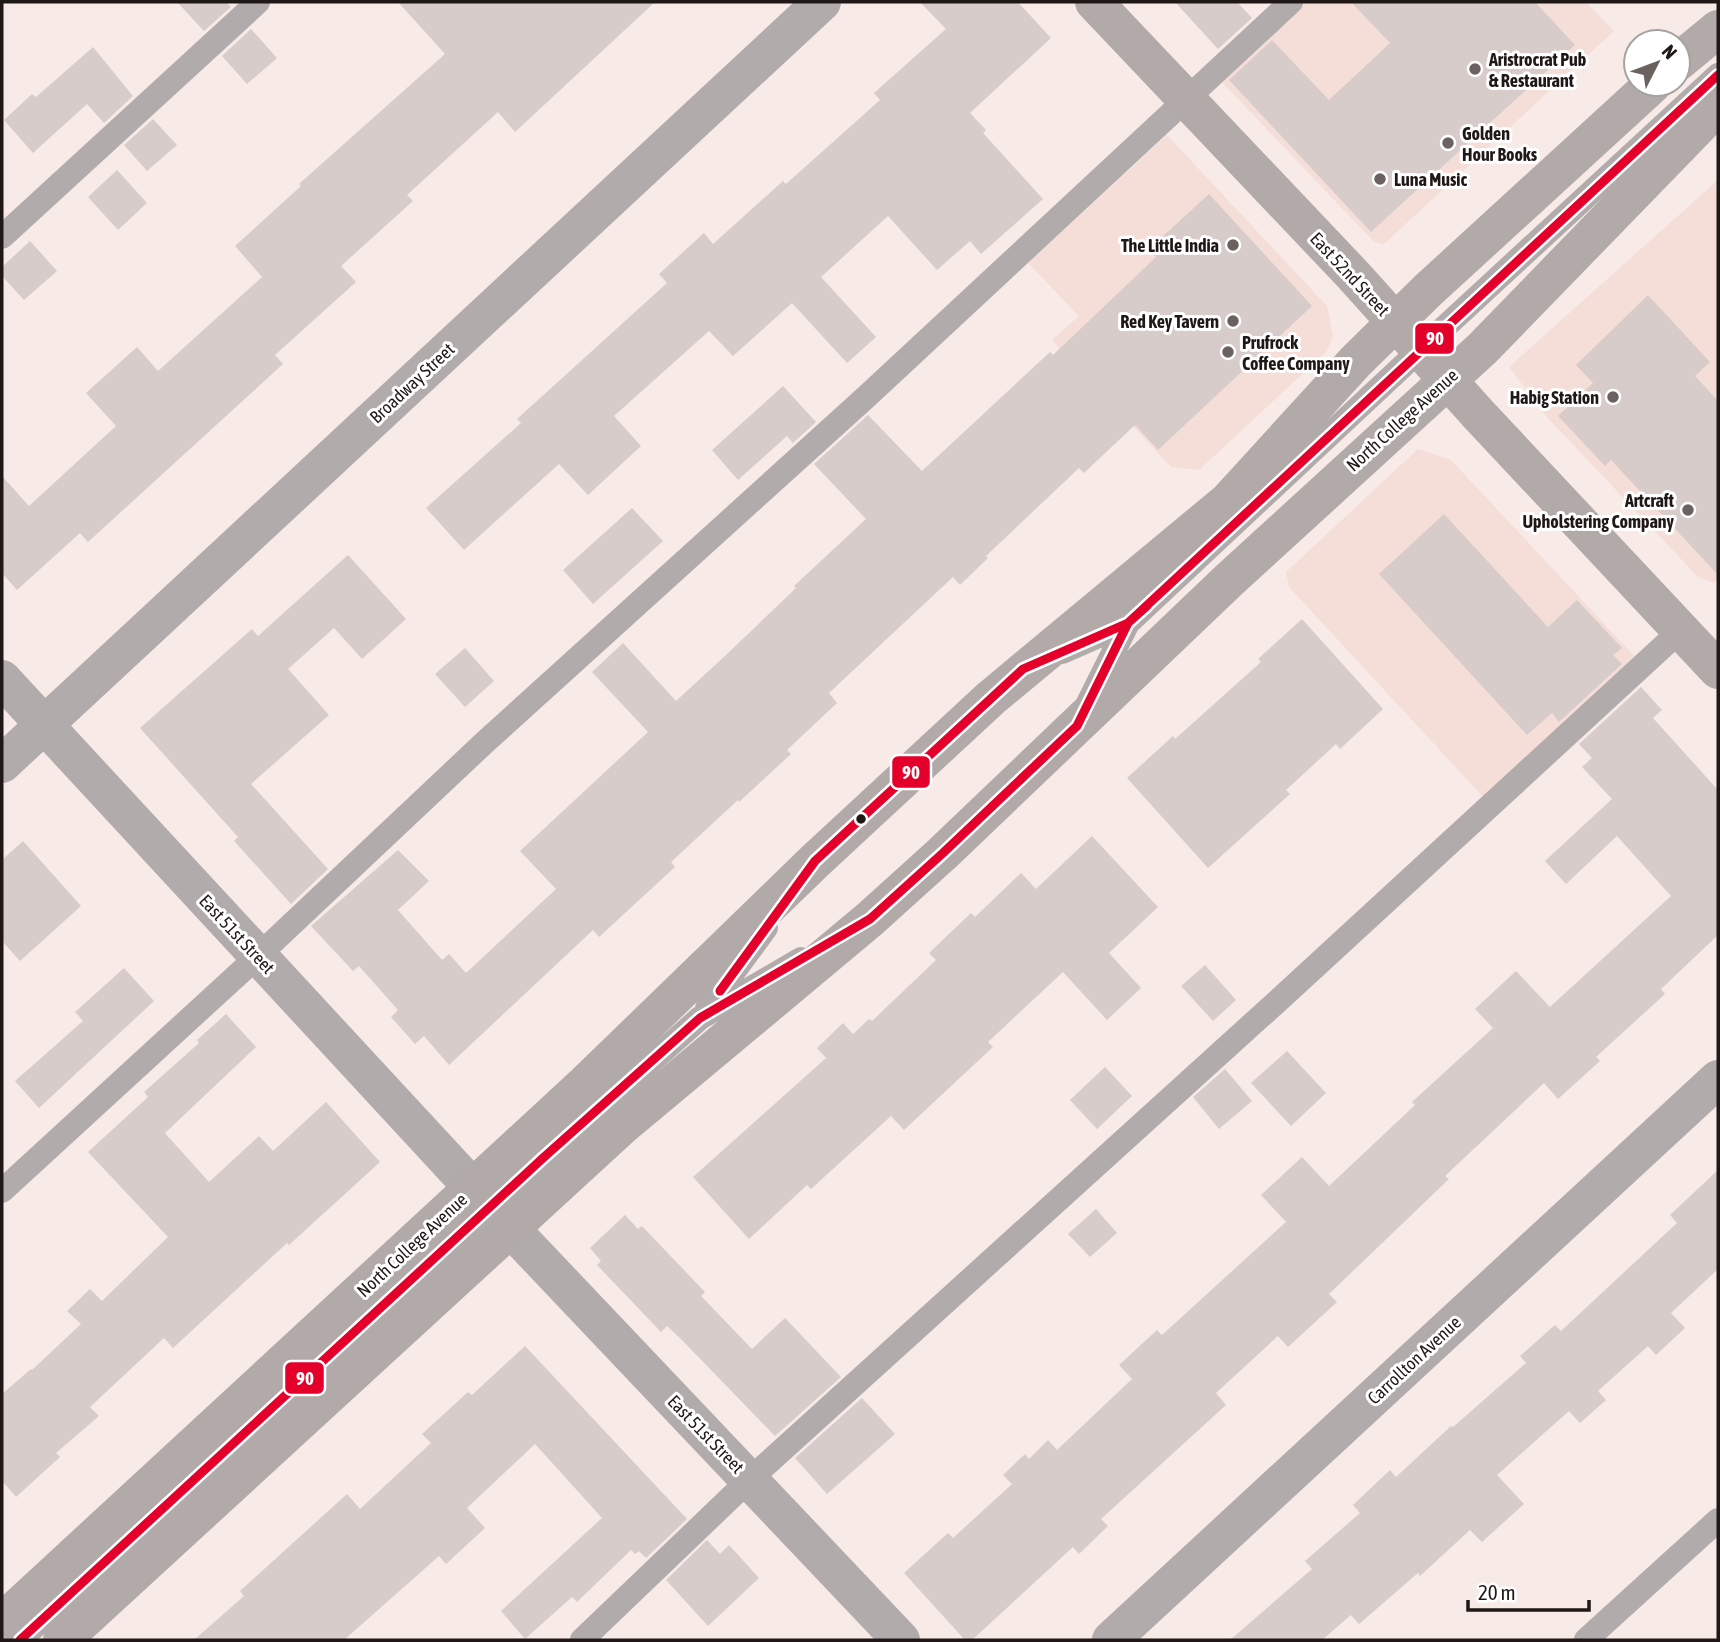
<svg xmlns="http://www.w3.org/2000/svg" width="1720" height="1642" font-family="'Asap Condensed',sans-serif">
  <rect width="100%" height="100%" fill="#f7eae7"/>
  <path fill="#f5ded8" d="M1304 2H1586L1614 31 1384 244 1374 242 1222 82V75Z
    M1167 135 1327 306 1333 337 1326 352 1199 470 1171 467 1052 340 1079 316 1028 263Z
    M1718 180V579L1714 583 1698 577 1547 417 1509 367Z
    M1418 449 1451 460 1637 659 1485 799 1289 587 1286 572Z"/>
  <path fill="#d7ccca" d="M177 2H226L231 7 204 31Z
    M398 2H655L515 132 498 112 407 195 413 201 341 266 356 282 275 355 283 364 88 542 80 533 17 590 2 573V476L29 506 116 426 86 393 137 347 158 371 262 277 235 246 301 186 299 184 445 54Z
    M920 2H1018L1051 38 970 113 986 130 983 133 1043 199 981 254 970 241 937 270 888 216 821 277 876 337 847 363 792 303 733 356 709 331 614 416 641 446 588 495 559 464 464 550 426 508 521 423 517 419 667 283 659 274 704 233 713 244 783 181 786 184 880 100 874 93 946 29Z
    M1175 2H1237L1252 18 1218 49Z
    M1351 2H1535L1575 45 1371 232 1229 80 1272 40 1329 100 1390 43Z
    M251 29 277 58 247 84 222 56Z
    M93 47 133 96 104 123 87 104 33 153 4 120 32 94 36 97Z
    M153 119 177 145 147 171 124 145Z
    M117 170 147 203 118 230 88 197Z
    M1209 194 1312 306 1158 450 1135 425 1084 473 1079 468 986 556 988 558 960 585 953 577 829 693 837 703 787 750 791 754 739 802 738 800 671 862 675 867 599 937 593 930 449 1065 424 1036 415 1044 391 1017 398 1010 359 966 353 971 311 926 398 850 429 881 398 910 442 960 449 954 466 973 556 889 520 851 648 732 592 672 623 643 676 701 726 655 796 588 794 586 866 519 814 464 868 415 922 471 1050 352 1053 355 1156 257 1149 249Z
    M30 241 57 271 24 300 2 276V267Z
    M1648 295 1710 362 1695 376 1718 401V575L1611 460 1605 466 1558 416 1593 383 1576 365Z
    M783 386 816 422 793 443 787 436 738 480 712 450Z
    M632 508 663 541 593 604 563 570Z
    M1444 514 1548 627 1577 600 1622 648 1613 655 1622 664 1559 722 1552 713 1527 735 1379 574Z
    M348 555 406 619 362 659 334 628 288 669 329 715 251 784 328 869 291 904 234 841 238 837 140 728 252 629 258 636Z
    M1302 619 1383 709 1340 749 1336 744 1286 790 1290 794 1208 868 1127 778 1173 736 1175 739 1261 662 1258 659Z
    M465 648 494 681 465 707 435 674Z
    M1641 687 1662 710 1653 718 1718 790V935L1661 989 1665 994 1596 1057 1600 1061 1558 1099 1544 1083 1445 1176 1449 1179 1329 1294 1337 1302 1288 1347 1278 1336 1216 1393 1226 1405 1101 1519 1108 1526 1079 1554 1073 1547 972 1640H965L904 1573 948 1533 953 1538 1012 1484 1003 1475 1025 1454 1029 1459 1048 1440 1057 1450 1132 1379 1119 1365 1157 1330 1162 1335 1286 1222 1261 1195 1302 1157 1329 1186 1415 1105 1412 1102 1493 1028 1475 1009 1516 971 1550 1007 1671 896 1617 836 1566 884 1545 861 1612 799 1582 767 1592 758 1579 744Z
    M1092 836 1158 907 1109 953 1141 988 1107 1020 1063 972 988 1042 993 1047 904 1130 891 1116 811 1189 807 1185 749 1239 693 1177 826 1058 817 1048 843 1023 853 1034 869 1019 872 1021 936 960 929 953 971 913 975 917 1021 873 1036 889Z
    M23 841 81 906 20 961 2 941V860Z
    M1205 965 1236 1000 1213 1021 1181 986Z
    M124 968 154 1001 39 1108 15 1081 83 1021 75 1012Z
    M226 1014 256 1047 165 1133 209 1182 259 1136 273 1151 326 1102 380 1162 289 1245 287 1243 173 1348 164 1338 90 1407 99 1416 56 1453 60 1457 16 1497 2 1481V1394L31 1369 32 1370 81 1324 67 1311 90 1289 102 1301 168 1237 88 1152 148 1097 144 1092 199 1043 197 1040Z
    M1287 1051 1326 1093 1291 1126 1251 1083Z
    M1105 1067 1132 1096 1097 1129 1070 1100Z
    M1225 1069 1252 1101 1219 1129 1193 1097Z
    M1718 1170V1269L1671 1313 1685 1328 1656 1355 1648 1346 1598 1391 1606 1400 1580 1423 1569 1411 1497 1475 1524 1504 1482 1542 1470 1530 1420 1576 1418 1573 1359 1624 1351 1615 1322 1640H1230L1312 1569 1305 1561 1360 1513 1353 1505 1390 1470 1396 1477 1451 1426 1453 1427 1526 1363 1520 1356 1555 1325 1561 1331 1677 1223 1670 1215Z
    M1096 1209 1117 1233 1090 1257 1068 1234Z
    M625 1215 638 1229 642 1226 705 1292 701 1296 752 1349 785 1318 841 1377 775 1436 681 1339 667 1326 661 1332 597 1265 601 1261 590 1248Z
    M525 1346 687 1519 646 1558 639 1551 635 1554 631 1550 577 1602 572 1597 525 1639 501 1611 602 1518 535 1444 467 1508 485 1528 446 1564 439 1556 344 1640H194L244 1596 240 1591 347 1494 360 1509 431 1443 422 1434 468 1392 472 1395Z
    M862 1398 895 1434 827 1494 795 1458Z
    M707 1540 720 1554 729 1545 759 1578 708 1626 666 1580Z"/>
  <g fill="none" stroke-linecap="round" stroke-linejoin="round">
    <path stroke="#b1abab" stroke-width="24" d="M2 237 258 2
      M1062 652 1128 623 1420 350 1718 75
      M1088 703 1128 623
      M707 1008 766 928
      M2 1191 258 956 484 743 865 398 1291 2
      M20 1640 543 1158 700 1018 801 959
      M582 1640 749 1480 1281 998 1681 630
      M1586 1640 1718 1520"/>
    <path stroke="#b1abab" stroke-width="38" d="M2 679 473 1188
      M2 764 822 2
      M511 1229 901 1640
      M1111 1640 1718 1079"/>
    <path stroke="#b1aaa8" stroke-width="38" d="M1094 2 1354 276 1479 415 1718 670
      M1678 62 1718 29
      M2 1622 586 1083 815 861 991 698 1228 501 1355 362 1427 291 1653 84
      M62 1640 621 1127 870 919 943 853 1228 581 1483 348 1718 106"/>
    <g stroke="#fff" stroke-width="14">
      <path id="bus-1" d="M720 991 815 861 1023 669 1128 623 1147 606
        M20 1640 543 1158 700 1018 870 919 943 853 1077 726 1128 623 1718 75"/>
    </g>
    <use href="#bus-1" stroke="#e4002b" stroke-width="9"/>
  </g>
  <g fill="#6b625f" stroke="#fff" stroke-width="2.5">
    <circle cx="1475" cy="69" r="7"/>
    <circle cx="1448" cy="143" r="7"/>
    <circle cx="1380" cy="179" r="7"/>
    <circle cx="1233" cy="245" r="7"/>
    <circle cx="1233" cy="321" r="7"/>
    <circle cx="1228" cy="352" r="7"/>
    <circle cx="1613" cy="397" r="7"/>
    <circle cx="1688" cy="510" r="7"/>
  </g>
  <circle fill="#1f1816" stroke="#fff" stroke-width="2.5" cx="861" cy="819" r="6"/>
  <g text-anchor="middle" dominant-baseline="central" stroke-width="6" stroke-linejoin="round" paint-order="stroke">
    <g font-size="18" font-weight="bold" fill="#1f1816" stroke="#fff" text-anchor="start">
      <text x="1489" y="59">Aristrocrat Pub<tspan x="1489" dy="21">&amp; Restaurant</tspan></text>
      <text x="1462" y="133">Golden<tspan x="1462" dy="21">Hour Books</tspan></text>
      <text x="1394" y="179">Luna Music</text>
      <text x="1219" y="245" text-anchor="end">The Little India</text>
      <text x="1219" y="321" text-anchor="end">Red Key Tavern</text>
      <text x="1242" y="342">Prufrock<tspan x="1242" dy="21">Coffee Company</tspan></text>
      <text x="1599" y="397" text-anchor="end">Habig Station</text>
      <text x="1674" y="500" text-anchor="end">Artcraft<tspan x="1674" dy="21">Upholstering Company</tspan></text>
    </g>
    <g font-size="18" fill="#1f1816" stroke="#fff">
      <text transform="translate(1350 274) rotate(47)">East 52nd Street</text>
      <text transform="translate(412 383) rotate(-43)">Broadway Street</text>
      <text transform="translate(1402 420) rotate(-42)">North College Avenue</text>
      <text transform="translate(237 934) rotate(47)">East 51st Street</text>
      <text transform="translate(412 1245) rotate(-43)">North College Avenue</text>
      <text transform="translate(1414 1360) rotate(-43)">Carrollton Avenue</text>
      <text transform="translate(706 1434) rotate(46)">East 51st Street</text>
    </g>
  </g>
  <g stroke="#fff" stroke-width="2.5">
    <rect x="1414" y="322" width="41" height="33" rx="7" fill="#e4002b"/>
    <rect x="891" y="755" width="40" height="34" rx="7" fill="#e4002b"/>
    <rect x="284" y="1361" width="41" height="34" rx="7" fill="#e4002b"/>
  </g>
  <g font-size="19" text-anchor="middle" font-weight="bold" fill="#fff">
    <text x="1435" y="345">90</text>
    <text x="911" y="779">90</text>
    <text x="305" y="1385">90</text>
  </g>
  <rect width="1720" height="1642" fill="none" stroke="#1f1816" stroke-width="7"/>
  <g transform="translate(1657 63) rotate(48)"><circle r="33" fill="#ffffff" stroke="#a5a3a2" stroke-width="2"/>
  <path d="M0-5L12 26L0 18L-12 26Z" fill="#6b625f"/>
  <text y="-10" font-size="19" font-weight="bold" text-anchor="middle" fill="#1f1816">N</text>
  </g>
  <path d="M1468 1600v10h121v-10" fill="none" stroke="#1f1816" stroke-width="3.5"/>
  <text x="1478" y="1600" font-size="21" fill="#1f1816" stroke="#ffffff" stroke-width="5" paint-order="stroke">20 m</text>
</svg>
